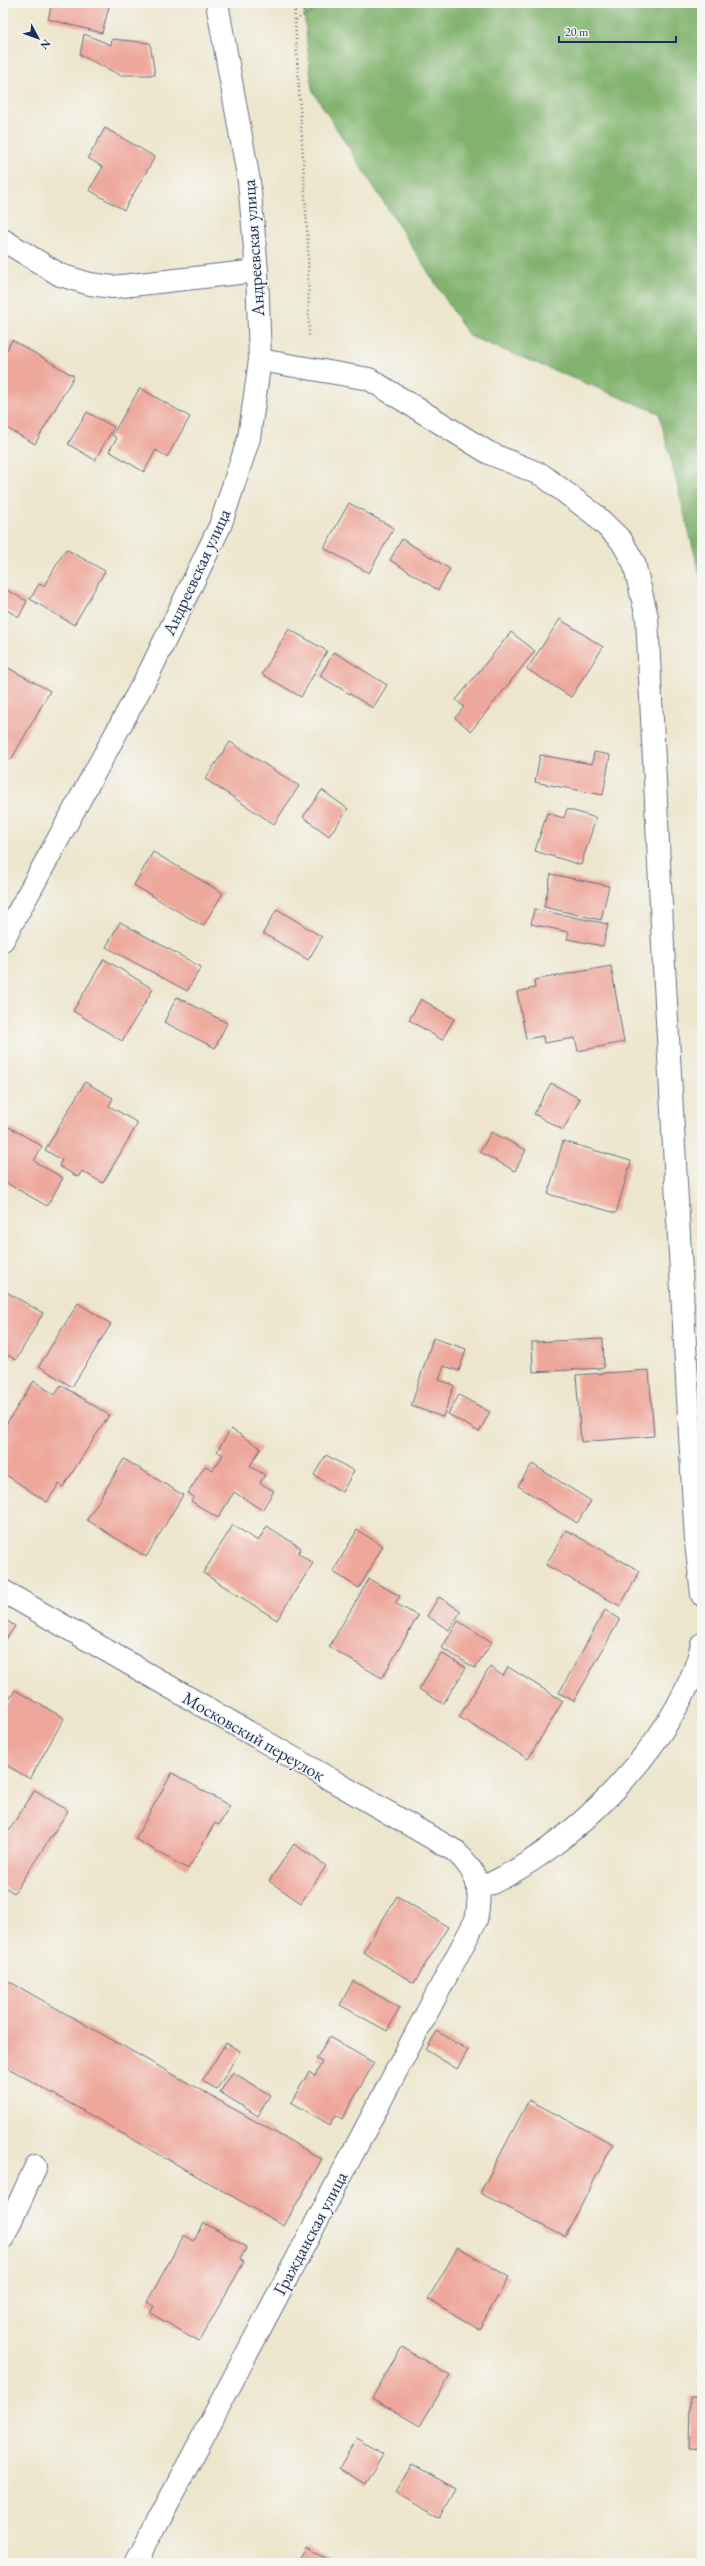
<svg xmlns="http://www.w3.org/2000/svg" width="705" height="2566" font-family="'EB Garamond',serif">
  <rect width="100%" height="100%" fill="#f6f6f2"/>
  <filter id="ink" filterUnits="userSpaceOnUse"><feTurbulence type="fractalNoise" baseFrequency=".025" numOctaves="2"/><feDisplacementMap in="SourceGraphic" scale="8" xChannelSelector="R" yChannelSelector="G"/><feConvolveMatrix kernelMatrix="1 2 1 2 8 2 1 2 1" color-interpolation-filters="sRGB"/></filter>
  <filter id="wash" filterUnits="userSpaceOnUse"><feTurbulence type="fractalNoise" baseFrequency=".012" numOctaves="4" result="noise"/><feDisplacementMap in="SourceGraphic" scale="16" xChannelSelector="R" yChannelSelector="G"/><feGaussianBlur stdDeviation="0.9" result="paint"/><feColorMatrix in="noise" values="0 0 0 0 0 0 0 0 0 0 0 0 0 0 0 0 0 1.4 0 .05"/><feComposite in="paint" operator="in"/></filter>
  <g filter="url(#wash)">
    <rect width="100%" height="100%" fill="#ede6cd"/>
    <path fill="#81b36e" stroke="#4e7166" d="M303 3H702V583L659 413 469 336 312 90Z"/>
    <g id="blocks">
      <path fill="#eea79b" d="M52 3H110L102 33 48 19Z
        M84 34 111 45 112 39 150 43 155 75H120L80 55Z
        M105 128 155 157 124 210 89 190 103 167 88 158Z
        M12 340 74 376 35 444 3 426V357Z
        M140 388 190 417 167 457 156 450 144 472 109 451 117 438 112 435Z
        M87 412 114 427 95 460 68 444Z
        M349 503 394 528 369 573 324 548Z
        M402 539 450 569 438 590 390 560Z
        M66 549 105 571 74 625 30 599 39 584 44 586Z
        M3 588 27 601 19 617 3 608Z
        M560 619 603 647 571 697 527 669Z
        M289 629 327 651 301 697 262 674Z
        M511 632 535 651 471 731 455 718 464 707 456 700Z
        M334 652 387 685 373 708 320 676Z
        M3 665 50 691 11 760 3 755Z
        M230 742 299 786 274 824 205 779Z
        M594 752 610 755 603 795 535 782 540 755 592 764Z
        M322 790 348 809 329 836 303 817Z
        M567 809 596 818 581 865 535 851 547 813 564 818Z
        M153 852 223 893 203 926 134 885Z
        M551 874 609 886 601 920 544 907Z
        M277 909 322 937 308 960 263 933Z
        M534 909 608 924 603 946 567 939 569 932 531 924Z
        M120 922 201 967 187 991 106 947Z
        M104 959 153 989 122 1041 73 1011Z
        M611 966 624 1042 578 1051 575 1038 544 1043 543 1036 526 1039 517 992 535 988 534 980Z
        M177 997 227 1023 215 1048 164 1022Z
        M421 999 454 1019 442 1040 409 1020Z
        M85 1082 113 1098 109 1106 138 1123 103 1183 82 1171 78 1177 59 1166 62 1160 45 1150Z
        M551 1083 580 1099 563 1130 534 1114Z
        M9 1127 42 1146 34 1161 63 1178 47 1206 3 1181V1137Z
        M491 1132 526 1150 515 1171 480 1152Z
        M563 1141 631 1161 616 1213 548 1194Z
        M3 1290 43 1313 16 1360 3 1352Z
        M78 1303 111 1324 72 1387 39 1366Z
        M433 1338 466 1349 459 1371 444 1366 439 1380 454 1385 443 1417 411 1406Z
        M603 1339 604 1368 533 1372 532 1342Z
        M649 1370 654 1436 581 1442 576 1375Z
        M34 1381 55 1395 61 1385 109 1415 63 1487 59 1484 47 1502 3 1473V1429Z
        M459 1395 490 1412 479 1432 448 1414Z
        M231 1429 261 1448 250 1466 265 1475 260 1483 274 1491 262 1510 234 1492 218 1518 191 1501 194 1497 188 1493 205 1466 213 1470 223 1455 217 1451Z
        M326 1455 354 1471 342 1492 314 1475Z
        M124 1459 183 1495 146 1557 87 1520Z
        M532 1464 591 1501 577 1523 518 1486Z
        M233 1525 258 1541 267 1526 301 1548 298 1553 313 1563 277 1620 203 1573Z
        M357 1530 383 1546 359 1588 333 1572Z
        M566 1530 640 1571 620 1606 546 1565Z
        M369 1579 400 1596 395 1603 418 1616 382 1678 329 1647Z
        M439 1597 461 1611 449 1630 427 1616Z
        M605 1610 620 1619 574 1701 559 1693Z
        M3 1618 15 1626 3 1644Z
        M458 1621 492 1642 475 1668 442 1648Z
        M441 1653 466 1668 443 1704 419 1689Z
        M490 1667 503 1676 508 1667 563 1701 528 1759 459 1717Z
        M15 1690 64 1718 30 1779 3 1763V1710Z
        M172 1773 230 1806 219 1825 215 1823 188 1869 135 1839Z
        M35 1790 68 1811 14 1893 3 1886V1840Z
        M294 1844 326 1866 301 1903 269 1881Z
        M397 1896 448 1927 414 1983 363 1952Z
        M3 1978 322 2159 284 2226 3 2065Z
        M353 1981 400 2008 387 2031 340 2005Z
        M437 2031 468 2050 457 2069 426 2050Z
        M329 2037 374 2063 342 2119 336 2115 330 2125 291 2102 309 2072 315 2076 322 2062 316 2059Z
        M226 2043 240 2051 217 2089 202 2081Z
        M233 2072 270 2095 258 2116 220 2092Z
        M529 2100 613 2144 565 2237 480 2193Z
        M204 2223 247 2247 240 2259 244 2262 199 2341 150 2313 154 2306 147 2302 184 2235 194 2241Z
        M458 2247 509 2277 479 2329 428 2299Z
        M402 2347 450 2376 420 2426 372 2398Z
        M690 2397H702V2451L689 2450Z
        M357 2438 383 2454 365 2484 339 2468Z
        M412 2464 456 2489 440 2518 396 2493Z
        M306 2547 334 2563H297Z"/>
    </g>
  </g>
  <g filter="url(#ink)">
    <use href="#blocks" fill-opacity="0" stroke="#646f85" stroke-width="1"/>
    <g fill="none" stroke-linecap="round" stroke-linejoin="round">
      <g stroke="#646f85" stroke-width="24">
        <path id="minor" d="M3 240 60 275 90 284 113 287 257 271
          M260 360 369 379 489 453 542 475 594 514 621 540 634 563 647 617 664 966 696 1542 702 1595
          M3 940 150 671 220 526 249 438 260 360 257 271 249 181 217 3
          M3 1591 455 1851C479 1873 482 1889 476 1920L136 2563
          M478 1889C567 1854 681 1739 702 1644
          M3 2238 36 2166"/>
      </g>
      <path stroke="#646f85" stroke-width="2.5" stroke-dasharray="1 3" stroke-linecap="butt" d="M294 3 308 246 309 336
        M296 20 325 3"/>
      <use href="#minor" stroke="#fff" stroke-width="22"/>
    </g>
  </g>
  <g text-anchor="middle" dominant-baseline="central" stroke-width="3" stroke-linejoin="round" paint-order="stroke">
    <g font-size="18" fill="#1b2f5e" stroke="#f6f6f2">
      <text transform="translate(253 248) rotate(-94)">Андреевская улица</text>
      <text transform="translate(196 572) rotate(-65)">Андреевская улица</text>
      <text transform="translate(254 1736) rotate(30)">Московский переулок</text>
      <text transform="translate(310 2233) rotate(-62)">Гражданская улица</text>
    </g>
  </g>
  <rect width="705" height="2566" fill="none" stroke="#f6f6f2" stroke-width="16"/>
  <g transform="translate(38 38) rotate(131)" stroke="#f6f6f2" stroke-width="3" paint-order="stroke">
  <path d="M0-3L7 15L0 10L-7 15Z" fill="#1b2f5e"/>
  <text y="-6" font-size="11" font-weight="bold" text-anchor="middle" fill="#1b2f5e">N</text>
  </g>
  <path d="M559 36v6h117v-6" fill="none" stroke="#1b2f5e" stroke-width="2"/>
  <text x="565" y="36" font-size="12" fill="#1b2f5e" stroke="#f6f6f2" stroke-width="3" paint-order="stroke">20 m</text>
</svg>
